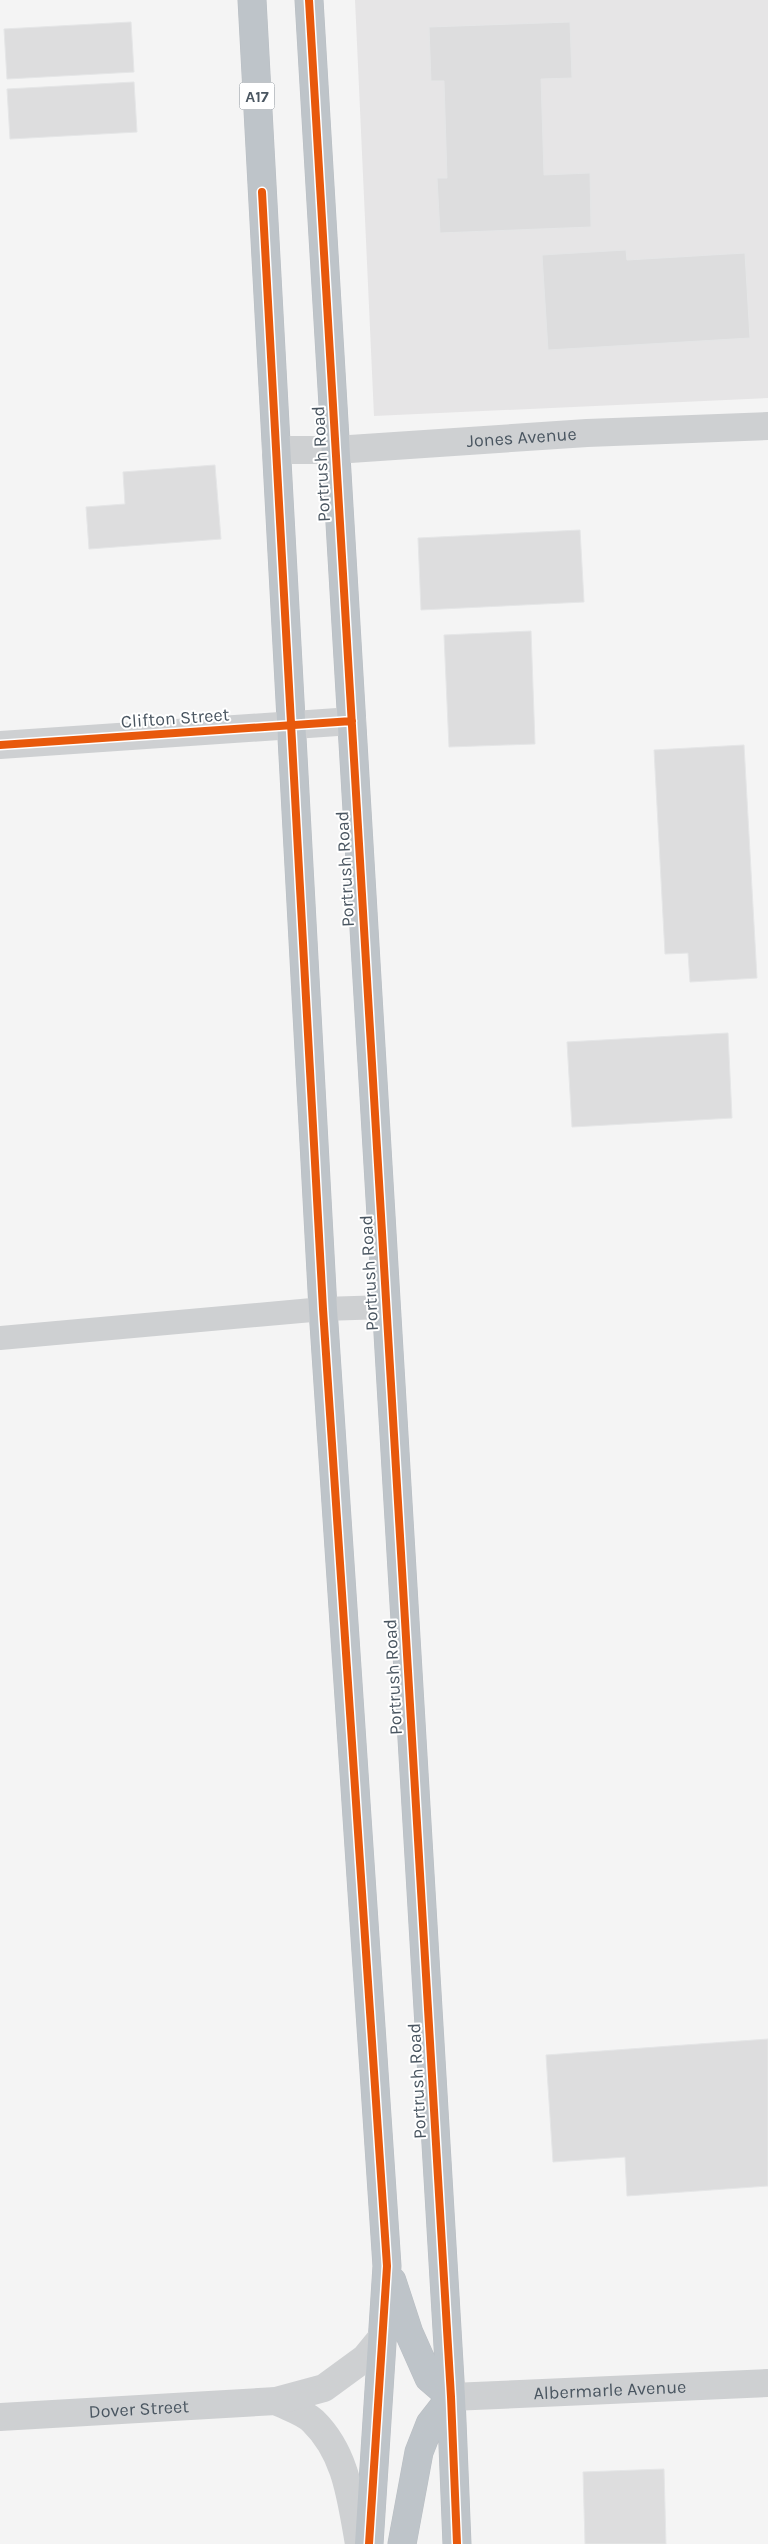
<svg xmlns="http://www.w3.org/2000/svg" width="768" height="2544" font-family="Karla,sans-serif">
  <rect width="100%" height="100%" fill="#f4f4f4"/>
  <path fill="#e6e5e6" d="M355 0H768V398L374 416Z"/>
  <path fill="#ddddde" stroke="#e5e6e7" d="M131 22 134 72 7 79 4 29Z
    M570 22 572 78 541 79 544 175 590 173 591 227 440 233 437 178H447L444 81H431L429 27Z
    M134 82 137 132 10 139 7 89Z
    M626 250 627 260 745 253 750 338 548 350 542 255Z
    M215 465 221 539 89 549 86 507 125 504 123 472Z
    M580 530 584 602 421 610 418 538Z
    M531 631 535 744 449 747 444 635Z
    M744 745 757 978 690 982 688 953 665 954 654 750Z
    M728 1033 732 1118 572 1127 567 1042Z
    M768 2039V2186L627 2196 625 2157 553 2162 546 2055Z
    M664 2469 666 2544H585L583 2472Z"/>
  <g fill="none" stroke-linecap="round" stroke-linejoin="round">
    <g stroke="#b9bec3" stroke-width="29">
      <path id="highway" d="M252 0 323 1309 387 2266 369 2544
        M309 0 451 2397 457 2544
        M392 2281 409 2333 429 2378 451 2397
        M402 2544 419 2452 430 2424 451 2397"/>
    </g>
    <path stroke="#ced0d2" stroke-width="24" d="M0 1338 323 1309 386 1307"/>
    <g stroke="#ced0d2" stroke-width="28">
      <path id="s1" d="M276 450H335L587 433 768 426"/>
      <path d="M0 745 352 721"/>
      <path id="s2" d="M451 2397 768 2383"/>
      <path d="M276 2401C287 2407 304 2412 313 2421 347 2454 351 2500 359 2544"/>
      <path id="s3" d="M0 2417 276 2401 324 2388 365 2358 383 2336"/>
    </g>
    <use href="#highway" stroke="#bec4c9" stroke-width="28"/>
    <g stroke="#fff" stroke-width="11">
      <path id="cycleway" d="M309 0 451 2397 457 2544
        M262 192 323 1309 387 2266 369 2544
        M0 745 352 721"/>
    </g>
    <use href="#cycleway" stroke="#e8590c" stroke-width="8"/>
  </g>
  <g text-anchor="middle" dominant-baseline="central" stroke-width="4" stroke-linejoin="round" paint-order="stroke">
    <rect fill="#fff" stroke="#808990" stroke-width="1" x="239.5" y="82.5" width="35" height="27" rx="4"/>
    <g font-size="16" font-weight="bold" fill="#4a5661">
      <text x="257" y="96">A17</text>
    </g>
    <g font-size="18" fill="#4a5661" stroke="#fff">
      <text stroke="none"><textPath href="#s1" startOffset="246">Jones Avenue</textPath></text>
      <text transform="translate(321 464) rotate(-93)">Portrush Road</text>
      <text transform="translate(175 718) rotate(-4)">Clifton Street</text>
      <text transform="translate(345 869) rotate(-93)">Portrush Road</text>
      <text transform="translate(369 1273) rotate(-93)">Portrush Road</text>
      <text transform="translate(393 1677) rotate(-93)">Portrush Road</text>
      <text transform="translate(417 2081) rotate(-93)">Portrush Road</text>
      <text stroke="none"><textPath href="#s2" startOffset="159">Albermarle Avenue</textPath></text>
      <text stroke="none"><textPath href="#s3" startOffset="139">Dover Street</textPath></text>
    </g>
  </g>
</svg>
